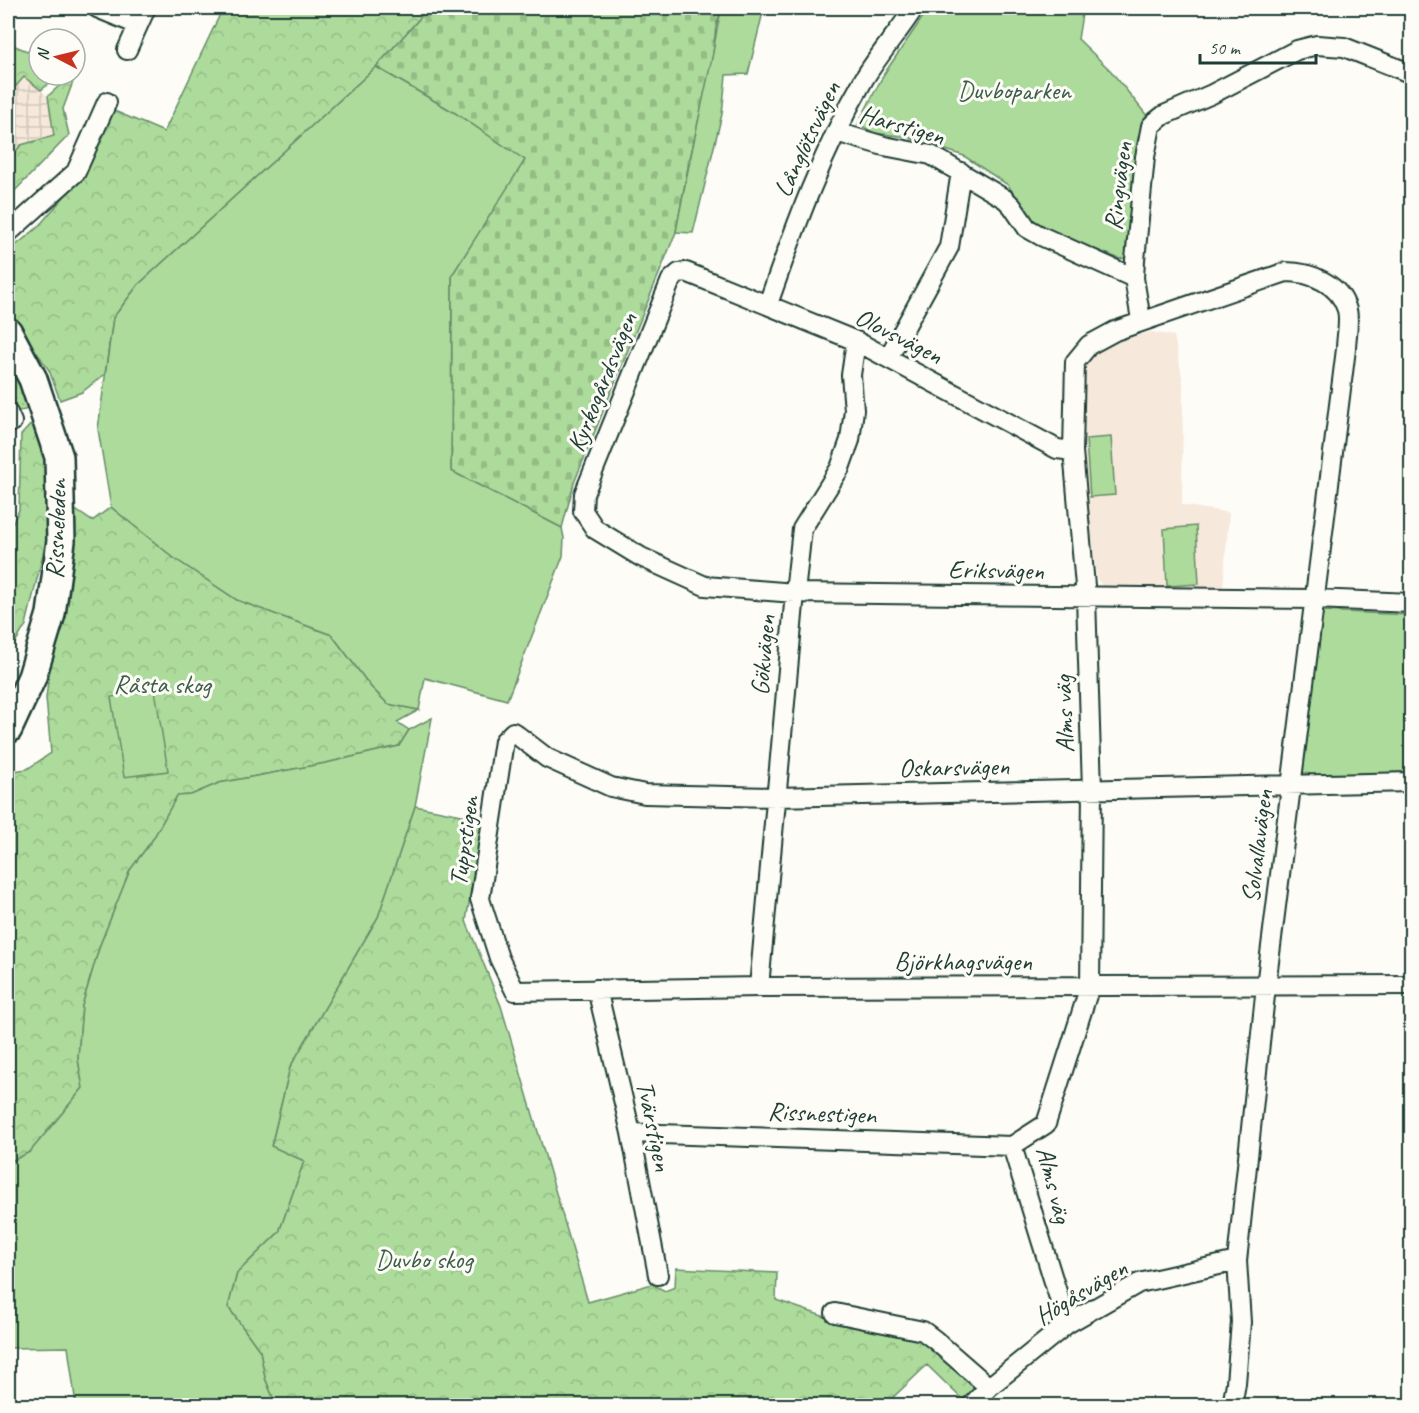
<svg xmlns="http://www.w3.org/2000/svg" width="1419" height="1413" font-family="Caveat,sans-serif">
  <defs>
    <pattern id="industrial-grid" width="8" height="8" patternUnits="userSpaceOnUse" patternTransform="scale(1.5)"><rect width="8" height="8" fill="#f6e8da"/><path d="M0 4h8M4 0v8" fill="none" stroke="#d2c8bc"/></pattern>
    <pattern id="grass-dots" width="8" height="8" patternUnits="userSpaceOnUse" patternTransform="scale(1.5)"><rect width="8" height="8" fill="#addb9b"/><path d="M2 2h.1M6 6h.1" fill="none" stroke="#94bd86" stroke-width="1.8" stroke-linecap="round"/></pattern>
    <pattern id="forest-crowns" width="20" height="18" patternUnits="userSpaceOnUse" patternTransform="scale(1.5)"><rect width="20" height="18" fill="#addb9b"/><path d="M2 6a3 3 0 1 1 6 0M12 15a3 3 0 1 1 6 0" fill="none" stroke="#94bd86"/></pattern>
    <pattern id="cemetery-stones" width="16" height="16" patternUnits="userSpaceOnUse" patternTransform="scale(1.5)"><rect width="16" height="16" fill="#addb9b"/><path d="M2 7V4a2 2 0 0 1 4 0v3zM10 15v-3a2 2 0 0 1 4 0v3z" fill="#94bd86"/></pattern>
  </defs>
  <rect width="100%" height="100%" fill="#fdfcf7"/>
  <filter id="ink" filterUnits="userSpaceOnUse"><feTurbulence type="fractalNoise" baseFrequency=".0167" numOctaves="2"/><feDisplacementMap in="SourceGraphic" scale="12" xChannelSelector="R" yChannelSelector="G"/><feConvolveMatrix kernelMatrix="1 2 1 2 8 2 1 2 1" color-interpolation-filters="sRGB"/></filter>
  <g filter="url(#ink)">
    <path fill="#f6e8da" d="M1151 332 1174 336 1183 382 1182 505 1229 513 1223 588 1106 591 1097 579 1086 491 1082 375 1087 359 1101 345Z"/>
    <path fill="url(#industrial-grid)" d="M24 77 48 96 54 136 21 145 8 161V95Z"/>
    <path fill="url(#grass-dots)" stroke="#668c68" stroke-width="1.5" d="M8 364 20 385 28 409C20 412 14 412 8 406Z"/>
    <path fill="url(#forest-crowns)" stroke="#668c68" stroke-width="1.5" d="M223 8H429L376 67 138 285 113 318 105 374 82 392 60 400 49 370 22 332 8 306V255L15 246 37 228 82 176 112 110 164 132Z
      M8 43 39 56V75L58 76 41 90 24 77 8 95Z
      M68 78 74 79 63 109 69 135 8 198V161L21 145 54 136 48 96Z
      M35 420 46 460 48 533 26 625 8 654V532L19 510 21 435Z
      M111 507 174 558 237 600 332 635 371 687 388 704 419 710 397 722 409 730 399 746 326 763 219 783 191 795 177 796 153 839 130 870 100 945 82 1006 78 1059 83 1088 30 1152 8 1163V772L27 769 51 753 46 698 50 665 63 611 74 509 92 521Z
      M415 806 483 819 466 921 501 1006 588 1302 652 1284 665 1291 675 1287 676 1268 777 1273 776 1300 834 1320 921 1339 979 1387 963 1400 927 1365 885 1405H276L265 1378 260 1351 228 1307 237 1273 279 1232 304 1161 271 1147 290 1067 378 917Z"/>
    <path fill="url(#cemetery-stones)" stroke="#668c68" stroke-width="1.5" d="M429 8H722L716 26 713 55 687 172 676 232 574 483 562 528 451 471 452 275 524 160 455 113 376 67Z"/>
    <path fill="#addb9b" stroke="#668c68" stroke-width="1.5" d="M722 8H764L748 74 726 75 722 114 693 233 676 232C686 176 698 122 710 67 715 47 716 27 722 8Z
      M929 8H1083L1078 39 1111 71 1148 117 1125 258 1120 259 1035 226 1008 185 964 156 907 137 874 133 858 124 884 74Z
      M376 67 455 113 525 160 452 275 451 471 562 528 564 538 563 556 507 700 425 678 419 710 388 704 371 687 332 635 237 600 174 558 111 507 98 429 113 318 138 285Z
      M1111 437 1115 495 1090 497 1086 439Z
      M1196 526 1199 584 1167 586 1164 529Z
      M1321 611 1411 615V772L1313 775 1302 772Z
      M155 690 168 771 124 777 111 697Z
      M432 718 415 806 378 917 290 1067 271 1146 304 1161 279 1232 237 1273 228 1307 260 1351 265 1378 276 1405H76L68 1347 8 1348V1163L30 1152 83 1088 78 1059 82 1006 100 945 130 870 153 839 177 796 191 795 219 783 326 763 399 746 409 730Z"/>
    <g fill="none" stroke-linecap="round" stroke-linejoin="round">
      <g stroke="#1f3d34" stroke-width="22">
        <path id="street" d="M97 8 138 25
          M127 50 146 8
          M836 132 884 146 931 155 1005 199 1012 206 1027 228 1041 236 1134 278
          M8 233 76 172 107 102
          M768 304C795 227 823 150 864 79 879 54 899 32 914 8
          M1141 320 1134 278 1135 260 1145 157 1151 126 1155 122 1164 115 1212 94 1297 50 1317 45 1344 47 1412 74
          M888 358 949 247 961 172
          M8 413 12 422
          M1073 451 1057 449 856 341 686 272 679 273 671 280 584 494 583 511 595 529 641 557 705 586 795 593 1314 599 1412 603
          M1412 782 776 797 645 794 611 787 547 758 513 732 504 741 480 899 499 958 515 991 759 987 1412 985
          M759 987 795 593 802 529 840 468 850 440 854 410 851 375 856 341
          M597 989 631 1133 658 1275
          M631 1133 1012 1146
          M835 1313 923 1331 935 1340 989 1387
          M1067 1324 1012 1146 1046 1124 1090 986 1092 790 1086 597 1073 451 1075 362 1089 345 1115 331 1286 272C1311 272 1340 284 1347 310 1350 321 1346 337 1346 349L1266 986 1237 1261 1241 1322 1236 1383 1232 1406
          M971 1406 989 1387 1067 1324 1139 1283 1237 1261"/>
      </g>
      <g stroke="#1f3d34" stroke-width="32">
        <path id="secondary" d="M8 332 33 379 59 457 61 541 51 614 32 677 8 729"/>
      </g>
      <use href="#street" stroke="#fdfcf7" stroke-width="18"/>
      <use href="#secondary" stroke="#fdfcf7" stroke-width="27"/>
    </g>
  </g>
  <g text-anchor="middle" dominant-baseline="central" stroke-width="6" stroke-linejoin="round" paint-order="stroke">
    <g font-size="26" fill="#3b5d49" stroke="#fdfcf7">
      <text x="1014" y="90">Duvboparken</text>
      <text x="162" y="684">Råsta skog</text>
      <text x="424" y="1259">Duvbo skog</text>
    </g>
    <g font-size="26" fill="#1f3d34" stroke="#fdfcf7">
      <text transform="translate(902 125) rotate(16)">Harstigen</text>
      <text transform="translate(807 139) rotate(-65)">Långlötsvägen</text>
      <text transform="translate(1118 186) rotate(-83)">Ringvägen</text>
      <text transform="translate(899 336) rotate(27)">Olovsvägen</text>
      <text transform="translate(602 382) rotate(-68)">Kyrkogårdsvägen</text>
      <text transform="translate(56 529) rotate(-88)">Rissneleden</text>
      <text transform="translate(996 570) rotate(1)">Eriksvägen</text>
      <text transform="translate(763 655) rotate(-85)">Gökvägen</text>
      <text transform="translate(1064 714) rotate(-92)">Alms väg</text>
      <text transform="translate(954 767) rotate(-1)">Oskarsvägen</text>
      <text transform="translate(464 841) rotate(-82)">Tuppstigen</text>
      <text transform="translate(1257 846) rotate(-83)">Solvallavägen</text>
      <text x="963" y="961">Björkhagsvägen</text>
      <text transform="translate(822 1113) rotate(2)">Rissnestigen</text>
      <text transform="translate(654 1126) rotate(78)">Tvärstigen</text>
      <text transform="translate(1054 1185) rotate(76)">Alms väg</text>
      <text transform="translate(1081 1292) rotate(-31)">Högåsvägen</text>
    </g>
  </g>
  <rect width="1419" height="1413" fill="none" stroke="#fdfcf7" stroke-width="30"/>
  <rect x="15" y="15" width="1389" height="1383" fill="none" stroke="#1f3d34" stroke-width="2" filter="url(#ink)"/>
  <g transform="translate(57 57) rotate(277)"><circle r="28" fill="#fdfcf7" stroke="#a4b0a9" stroke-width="1.5"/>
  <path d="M0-4.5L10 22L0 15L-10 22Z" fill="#c8321e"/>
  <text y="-9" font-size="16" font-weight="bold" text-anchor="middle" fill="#1f3d34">N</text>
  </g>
  <path d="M1200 54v9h116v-9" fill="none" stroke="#1f3d34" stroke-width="3"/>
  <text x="1209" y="54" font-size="18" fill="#1f3d34" stroke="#fdfcf7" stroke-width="4.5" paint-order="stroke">50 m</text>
</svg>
